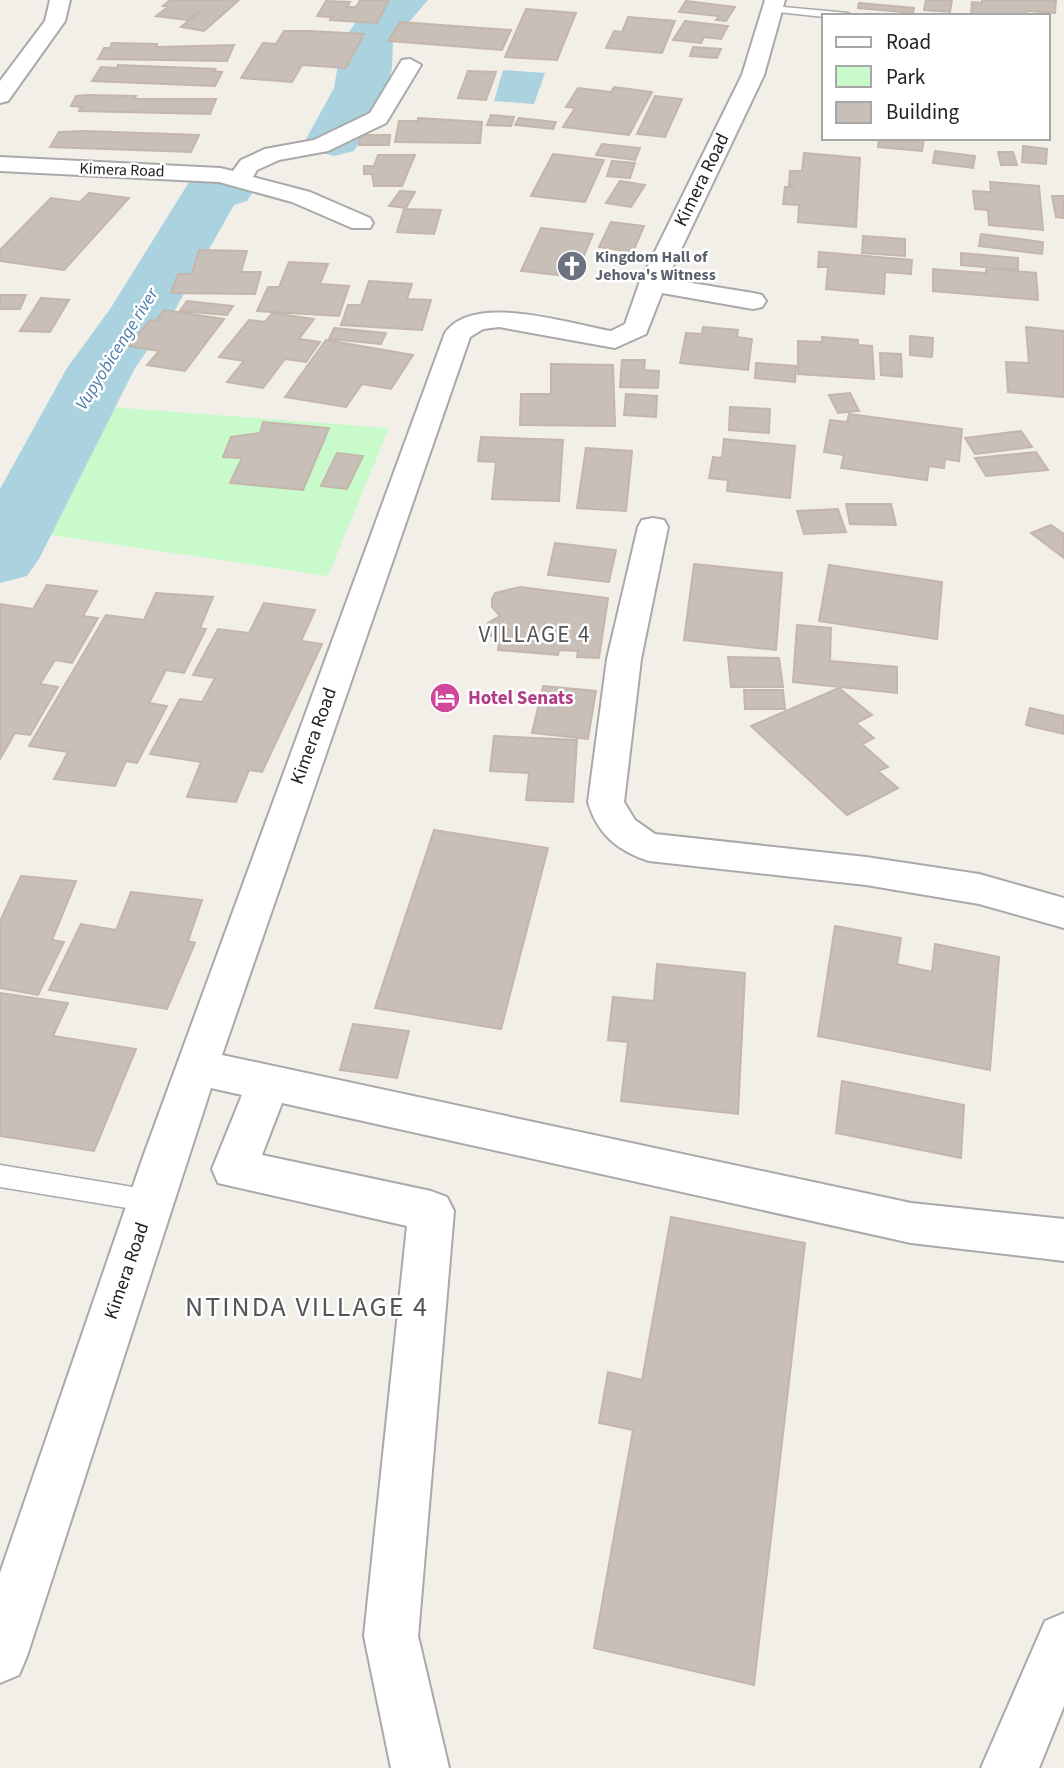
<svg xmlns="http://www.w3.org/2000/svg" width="1064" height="1768" font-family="'Source Sans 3',sans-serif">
  <rect width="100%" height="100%" fill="#f2efe9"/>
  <path fill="#c8facc" d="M110 407 389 428 328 576 44 534Z"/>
  <path fill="#aad3df" d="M503 70 545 73 534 104 494 101Z"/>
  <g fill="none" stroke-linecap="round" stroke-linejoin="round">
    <path fill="#aad3df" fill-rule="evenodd" d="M378 0H428L393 41 392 69 384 97 354 151 334 156 314 151 306 139 334 88 342 41 357 21Z
      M226 171 247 177 255 189 247 201 234 205 172 315 135 368 39 559 27 576 0 583V489L67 368 110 309 191 179Z"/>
  </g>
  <path fill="#c7bfb8" stroke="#c4b6ab" stroke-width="2" d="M170 0H239L204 31 181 27 200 11 187 20 156 16 168 7 163 6Z
    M360 0H389L377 23 330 20 331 17 317 16 326 1 350 2 347 7H356Z
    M926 0H952L950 12 924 10Z
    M982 0H1056L1055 13 1027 11 1026 16 971 14 972 2 982 3Z
    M686 1 735 7 726 21 716 20 719 16 679 12Z
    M859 3 914 8 913 13 858 8Z
    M526 9 576 13 557 60 505 57Z
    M628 17 675 21 662 53 606 48 614 31 622 32Z
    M685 21 728 26 721 39 704 37 701 43 673 40Z
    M400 22 511 30 502 50 388 41Z
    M284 31H310L364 34 346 68 302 65 292 82 241 78 263 43 276 44Z
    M112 43 157 44 156 47 234 45 227 61 98 59 104 48H110Z
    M693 47 721 49 717 58 690 56Z
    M118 65 215 69 213 71 222 72 215 86 92 81 101 67 117 68Z
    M468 71 496 72 486 100 458 98Z
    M614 87 652 92 629 135 563 127 575 108 566 107 578 88 611 92Z
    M87 95 136 96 134 99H216L210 114 79 111 81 107 71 106 76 96Z
    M655 96 682 99 665 137 637 134Z
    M491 115 514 117 511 126 487 125Z
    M418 118 482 122 480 143 395 142 399 121H418Z
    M519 118 556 122 553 129 515 125Z
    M85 131 199 135 191 152 50 147 59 132Z
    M360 135H390L389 145H359Z
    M879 138H924L922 151 878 147Z
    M602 144 640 148 635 160 596 155Z
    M1023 146 1047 149 1046 164 1022 162Z
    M935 151 975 156 973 168 933 163Z
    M998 152H1013L1017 165H1001Z
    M804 153 860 158 856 227 798 222 799 205 783 204 785 187H794L789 185 790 171H802Z
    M553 154 604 160 585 202 531 196Z
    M378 155H415L402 186H374L372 174H364V166H374Z
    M612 161 635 163 630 178 607 176Z
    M620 181 645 185 631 207 606 203Z
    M990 182 1039 186 1043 230 989 225 988 210 975 209 973 191 991 192Z
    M400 191 415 192 406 208 389 206Z
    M89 193 129 198 64 270 0 261V250L51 198 80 202Z
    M1052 196H1064V218L1056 217Z
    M404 209 441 210 434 234 397 232Z
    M611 222 644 226 633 252 599 247Z
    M541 228 593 234 575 277 521 271Z
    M981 234 1043 242 1042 254 979 246Z
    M863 236 905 239V256L862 253Z
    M199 250 247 251 241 272H261L255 294 171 293 178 274H192Z
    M819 252 912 260 911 274 885 272 884 294 826 289 828 267H818Z
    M961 253 1018 258V270L961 265Z
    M289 262 328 264 320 284 349 286 339 316 257 311 268 287H279Z
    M986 268 1036 273 1038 300 933 291V269L986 273Z
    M369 281 412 284 407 299 431 300 422 330 341 325 348 305H361Z
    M0 295H26L20 309H0Z
    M41 298 69 300 50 332 20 331Z
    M187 301 233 306 227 315 180 311Z
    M164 310 224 319 185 371 147 365 159 351 129 346 150 320 156 321Z
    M272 313 314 319 299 339 320 342 306 362 285 359 263 388 227 382 244 361 219 357 249 320 265 322Z
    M703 327 738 330 737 337 752 339 748 370 680 363 686 333 702 334Z
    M1026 327 1064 331V397L1008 392 1006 362 1029 363Z
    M334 328 386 333 381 344 329 339Z
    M910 336 933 338 932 357 910 355Z
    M822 337 858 340V345L872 346 874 379 798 374V341L822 342Z
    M326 340 413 355 391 389 362 384 346 407 285 397Z
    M880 353 901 354 902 377 881 375Z
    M622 360H645L644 370 659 371 658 388 620 387Z
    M756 363 796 366 795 382 755 378Z
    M551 364 613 365 615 426 520 425 521 394H551Z
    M850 393 859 411 838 413 829 395Z
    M626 394 657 396 656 417 624 415Z
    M730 407 770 409 769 433 729 430Z
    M849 414 962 429 959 461 945 459 944 468 929 466 927 480 841 468 844 455 824 452 830 420 847 422Z
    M263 422 329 428 303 490 230 483 242 458 223 457 231 437 260 433Z
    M1021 431 1032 447 975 454 965 438Z
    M481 437 563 440 559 501 492 499 496 462 478 461Z
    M724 439 795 446 790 498 727 491 728 480 709 478 713 457 722 458Z
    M586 448 632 451 626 511 577 508Z
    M1036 452 1048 470 986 476 975 458Z
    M337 453 363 456 347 489 321 486Z
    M846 504H891L896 525 850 524Z
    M838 509 846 532 804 534 797 511Z
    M1051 525 1064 534V558L1031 533Z
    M555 543 616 550 609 582 548 575Z
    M694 564 782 573 776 650 684 640Z
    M829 565 942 582 937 639 819 621Z
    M47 585 97 591 83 616 98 618 72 663 55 660 40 684 58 687 30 735 15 733 0 759V604L33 609Z
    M520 587 608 598 599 658 577 657 578 651 559 650 558 655 498 650 499 642 485 631 488 623 500 616 492 607V599L495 593Z
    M156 593 213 597 200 628 206 629 184 673 166 670 149 703 167 706 137 763 126 761 115 786 54 779 68 752 29 746 106 615 144 620Z
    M264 603 315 610 301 641 322 644 262 772 249 770 236 802 187 797 201 762 150 754 180 699 202 702 215 678 193 675 218 629 249 633Z
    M797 625 831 628 830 661 897 667V693L793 682Z
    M728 657 779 658 783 687H731Z
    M543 686 596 691 588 739 532 733Z
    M839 688 872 715 856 723 874 738 862 744 888 767 878 771 898 788 847 815 751 726Z
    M744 690H783L785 709H745Z
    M1030 708 1064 716V734L1026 725Z
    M494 736 577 740 573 802 526 800 529 773 490 771Z
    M434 830 548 848 501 1029 375 1008Z
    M21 876 76 881 52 940 64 942 38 995 0 988V921Z
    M131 892 202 900 188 941 195 943 167 1009 49 990 81 924 116 930Z
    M835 926 901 938 897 964 932 972 935 944 999 957 990 1070 818 1036Z
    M657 964 745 973 738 1114 621 1101 628 1042 608 1040 613 997 654 1001Z
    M0 993 68 1003 53 1036 136 1049 94 1151 0 1136Z
    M353 1024 409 1031 397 1078 340 1070Z
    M842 1081 964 1105 961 1158 836 1133Z
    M671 1217 805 1243 754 1685 594 1648 633 1430 599 1423 608 1372 642 1380Z"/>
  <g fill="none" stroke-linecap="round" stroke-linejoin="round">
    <g stroke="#a9a9a9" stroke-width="3">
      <path id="lane" d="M773 6 848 13 853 16 824 17 769 11V7Z
        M0 1165 151 1190 160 1193 163 1201 160 1209 151 1212 0 1187Z"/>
    </g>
    <g stroke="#a9a9a9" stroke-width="4">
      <path id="street" d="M50 0H70L65 21 8 101 0 103V81L45 21Z
        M765 0H785L764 75 667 279 753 293 762 295 766 301 762 307 753 309 662 293 646 334 615 348 499 327 483 329 470 337 222 1055 911 1203 1064 1219V1261L911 1243 282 1103 262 1155 431 1191 447 1197 454 1211 418 1636 449 1768H391L364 1636 407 1226 218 1183 212 1169 242 1095 211 1088 27 1656 19 1675 0 1683V1573L143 1157 445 333C473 292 570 324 611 331L625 324 639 284 742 75Z
        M410 59 421 65 386 123 328 151 279 160 257 170 253 177 310 192 370 218 373 223 370 228H352L292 202 219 182 0 171V157L220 168 233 171 241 160 265 149 314 140 370 113 402 60Z
        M653 518 664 520 668 527 641 659 624 802 635 820 655 834 866 857 979 874 1064 898V928L979 904 866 885 649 861C618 851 597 834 588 802L607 659 638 527 642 520Z
        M1064 1613V1706L1039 1768H981L1045 1621Z"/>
    </g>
    <use href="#lane" fill="#fff" fill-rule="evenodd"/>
    <use href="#street" fill="#fff" fill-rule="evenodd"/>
  </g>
  <defs>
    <g id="church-disc" transform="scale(1.575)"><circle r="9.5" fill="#6b7280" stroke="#fff"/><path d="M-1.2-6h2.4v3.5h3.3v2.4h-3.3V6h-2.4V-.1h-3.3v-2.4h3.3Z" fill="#fff"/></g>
    <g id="hotel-disc" transform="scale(1.575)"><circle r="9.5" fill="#d1479c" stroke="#fff"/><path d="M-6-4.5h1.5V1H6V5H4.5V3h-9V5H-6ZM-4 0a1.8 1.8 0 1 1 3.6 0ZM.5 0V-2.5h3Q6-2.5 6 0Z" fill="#fff"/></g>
  </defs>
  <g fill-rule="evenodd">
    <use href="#church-disc" x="572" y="266"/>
    <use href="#hotel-disc" x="445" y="698"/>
  </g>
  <g text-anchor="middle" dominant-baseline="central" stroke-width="5" stroke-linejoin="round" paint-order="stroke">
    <g font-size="16" fill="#222" stroke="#fff">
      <text transform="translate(122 170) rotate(2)">Kimera Road</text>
    </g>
    <g font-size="16" font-weight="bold" fill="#5b616d" stroke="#fff" text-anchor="start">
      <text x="595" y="257">Kingdom Hall of<tspan x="595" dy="18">Jehova's Witness</tspan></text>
    </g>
    <g font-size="18" font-style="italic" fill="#4a7aab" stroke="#fff">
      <text transform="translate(117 349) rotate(-58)">Vupyobicenge river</text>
    </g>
    <g font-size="19" fill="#222" stroke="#fff">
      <text transform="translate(702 180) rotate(-64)">Kimera Road</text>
      <text transform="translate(314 736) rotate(-70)">Kimera Road</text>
      <text transform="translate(127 1271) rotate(-71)">Kimera Road</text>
    </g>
    <g font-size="19" font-weight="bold" fill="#b23c85" stroke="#fff" text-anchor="start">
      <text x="468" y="698">Hotel Senats</text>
    </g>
    <g font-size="23" letter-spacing="2" fill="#555" stroke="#fff">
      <text x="535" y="634">VILLAGE 4</text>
    </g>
    <g font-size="28" letter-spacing="2" fill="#555" stroke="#fff">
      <text x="307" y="1307">NTINDA VILLAGE 4</text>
    </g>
  </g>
  <rect x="822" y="14" width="228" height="126" fill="#ffffff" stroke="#a7a7a7" stroke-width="2"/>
  <rect x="836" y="37" width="35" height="10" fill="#ffffff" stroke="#a7a7a7" stroke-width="2"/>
  <text x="886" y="49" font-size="21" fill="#222222">Road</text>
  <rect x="836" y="66" width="35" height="21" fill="#c8facc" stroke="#a7a7a7" stroke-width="2"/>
  <text x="886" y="84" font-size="21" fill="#222222">Park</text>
  <rect x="836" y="102" width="35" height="21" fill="#c7bfb8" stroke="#a7a7a7" stroke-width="2"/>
  <text x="886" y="119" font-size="21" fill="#222222">Building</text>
</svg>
